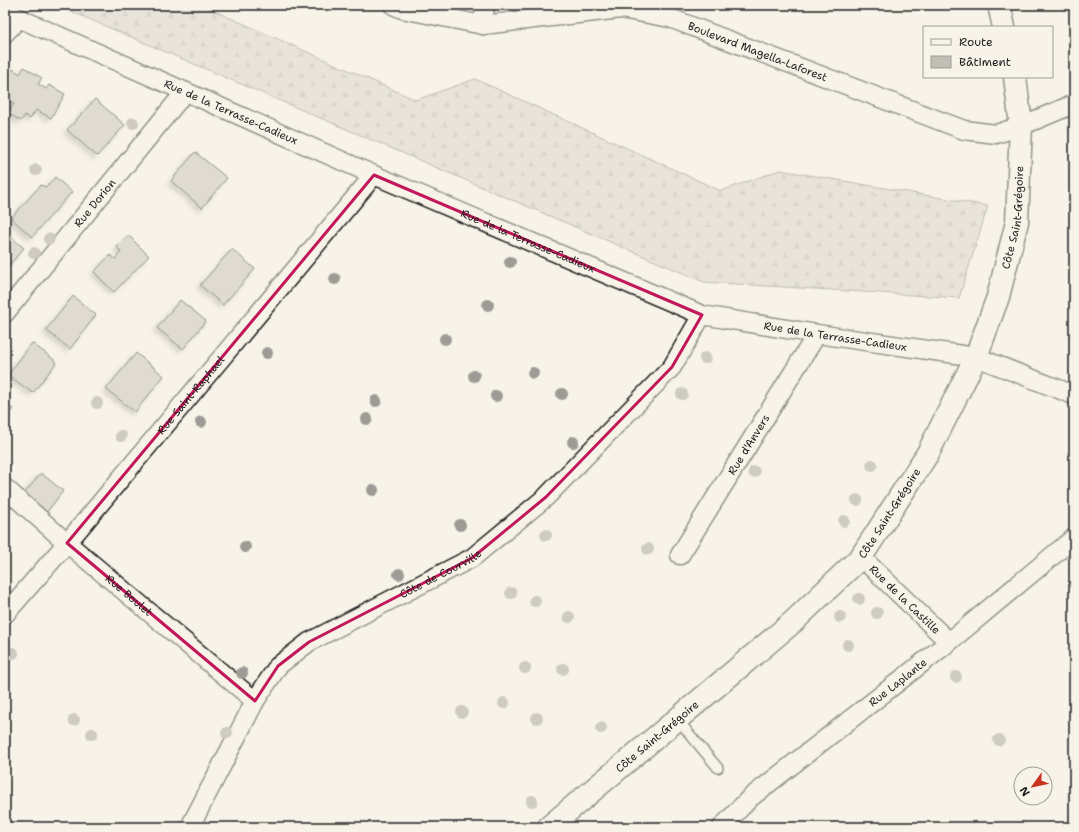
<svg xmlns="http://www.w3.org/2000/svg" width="1079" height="832" font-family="'Shantell Sans',sans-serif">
  <defs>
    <pattern id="forest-firs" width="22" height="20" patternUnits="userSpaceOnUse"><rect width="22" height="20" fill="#d7d3cb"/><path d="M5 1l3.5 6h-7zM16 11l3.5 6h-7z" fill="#b8b5ae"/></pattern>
    <filter id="shadow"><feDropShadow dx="-3.5" dy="3.5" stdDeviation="2" flood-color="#0004"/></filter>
  </defs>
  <rect width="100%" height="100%" fill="#f7f3e8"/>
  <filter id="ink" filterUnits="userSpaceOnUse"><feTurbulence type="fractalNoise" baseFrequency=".025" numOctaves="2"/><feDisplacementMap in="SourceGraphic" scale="8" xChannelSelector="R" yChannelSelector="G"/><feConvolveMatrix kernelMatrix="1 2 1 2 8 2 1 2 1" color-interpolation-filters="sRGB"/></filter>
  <g filter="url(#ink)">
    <path fill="url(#forest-firs)" stroke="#7a7874" d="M56 5H201L416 100 475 79 721 191 780 170 988 206 959 298 704 282Z"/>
    <path fill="#c0beb5" stroke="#1c1c1c" filter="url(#shadow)" d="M24 67 42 78 38 84 46 89 49 85 65 94 51 118 36 110 30 119 25 115 21 121 8 113 14 104 5 99V83L13 69 20 74Z
      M95 99 125 125 97 156 67 130Z
      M195 152 227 178 202 208 171 181Z
      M55 177 72 192 32 237 11 218 41 185 46 187Z
      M5 232 24 248 5 270Z
      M128 235 149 256 114 292 94 272 110 255 115 259 121 252 117 247Z
      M232 249 255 269 223 305 200 285Z
      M73 296 96 315 70 349 46 330Z
      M180 300 206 321 183 349 157 328Z
      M32 343 57 362 33 393 8 375Z
      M136 353 164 376 135 412 106 389Z
      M5 403 13 409 5 419Z
      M41 473 63 491 46 513 23 495Z"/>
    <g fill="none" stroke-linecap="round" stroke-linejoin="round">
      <g stroke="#1c1c1c" stroke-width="12">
        <path id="service" d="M677 719 718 768"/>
      </g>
      <g stroke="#1c1c1c" stroke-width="21">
        <g id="minor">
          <path id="s1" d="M393 5 402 9 483 25 621 9 670 18 964 130 996 134 1021 126 1074 104"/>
          <path id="s2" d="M5 12 374 175 702 315 817 334 976 357 1074 395"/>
          <path d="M483 25 485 5"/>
          <path d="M5 33 19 18"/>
          <path id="s3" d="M5 313 185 92"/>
          <path id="s4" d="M5 488 67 543 255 701"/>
          <path id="s5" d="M680 555 817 334"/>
          <path id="s6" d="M861 557 949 642"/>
          <path id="s7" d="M5 614 67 543 374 175"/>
          <path id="s8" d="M190 827 255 701 278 666 309 642 472 558 546 497 672 367 702 315"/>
          <path id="s9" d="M722 827 750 798 949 642 1074 538"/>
        </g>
      </g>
      <g stroke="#1c1c1c" stroke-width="25">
        <g id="tertiary">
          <path d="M999 5 1004 27"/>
          <path id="s10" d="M549 827 794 621 861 557 928 453 976 357 998 297 1017 222 1021 126 1015 77"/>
        </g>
      </g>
      <use href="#service" stroke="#f7f3e8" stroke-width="9"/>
      <use href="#minor" stroke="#f7f3e8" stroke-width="18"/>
      <use href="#tertiary" stroke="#f7f3e8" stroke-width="22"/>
    </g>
    <g fill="#9d9b95">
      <circle cx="133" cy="123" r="6"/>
      <circle cx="36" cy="170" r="6"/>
      <circle cx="49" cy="239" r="6"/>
      <circle cx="34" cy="253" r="6"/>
      <circle cx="510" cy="262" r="6"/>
      <circle cx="335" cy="279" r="6"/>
      <circle cx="488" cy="305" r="6"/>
      <circle cx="445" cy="339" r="6"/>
      <circle cx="267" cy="353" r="6"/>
      <circle cx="705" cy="358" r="6"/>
      <circle cx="533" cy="373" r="6"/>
      <circle cx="474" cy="376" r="6"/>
      <circle cx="562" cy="394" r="6"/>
      <circle cx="682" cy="394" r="6"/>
      <circle cx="496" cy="396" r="6"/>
      <circle cx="376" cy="401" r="6"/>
      <circle cx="97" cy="403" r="6"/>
      <circle cx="367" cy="419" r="6"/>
      <circle cx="201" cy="422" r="6"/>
      <circle cx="121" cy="436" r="6"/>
      <circle cx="573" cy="442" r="6"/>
      <circle cx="872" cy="465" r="6"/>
      <circle cx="754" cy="472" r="6"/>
      <circle cx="373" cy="490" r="6"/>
      <circle cx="857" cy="500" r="6"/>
      <circle cx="844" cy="521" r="6"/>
      <circle cx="460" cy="525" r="6"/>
      <circle cx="546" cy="535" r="6"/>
      <circle cx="245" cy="547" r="6"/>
      <circle cx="648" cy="549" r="6"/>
      <circle cx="399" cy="574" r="6"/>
      <circle cx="511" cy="593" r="6"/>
      <circle cx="859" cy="599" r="6"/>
      <circle cx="535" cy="601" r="6"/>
      <circle cx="877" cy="613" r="6"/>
      <circle cx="569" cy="617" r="6"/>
      <circle cx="840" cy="617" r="6"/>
      <circle cx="848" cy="645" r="6"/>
      <circle cx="13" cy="653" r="6"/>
      <circle cx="525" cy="668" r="6"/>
      <circle cx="563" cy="669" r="6"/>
      <circle cx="242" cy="673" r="6"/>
      <circle cx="956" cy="677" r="6"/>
      <circle cx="504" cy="703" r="6"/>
      <circle cx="462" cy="712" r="6"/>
      <circle cx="537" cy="718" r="6"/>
      <circle cx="74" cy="720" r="6"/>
      <circle cx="601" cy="728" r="6"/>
      <circle cx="227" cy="733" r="6"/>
      <circle cx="92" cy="734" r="6"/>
      <circle cx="999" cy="740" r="6"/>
      <circle cx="532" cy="801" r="6"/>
    </g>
  </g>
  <path d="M0 0H1079V832H0ZM374 175 702 315 672 367 546 497 472 558 309 642 278 666 255 701 67 543Z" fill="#f7f3e8" fill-opacity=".55" fill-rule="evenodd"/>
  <path fill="none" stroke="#c2185b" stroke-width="3" stroke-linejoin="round" d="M374 175 702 315 672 367 546 497 472 558 309 642 278 666 255 701 67 543Z"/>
  <g text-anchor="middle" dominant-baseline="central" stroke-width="3" stroke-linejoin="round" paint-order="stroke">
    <g font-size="11" fill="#1c1c1c" stroke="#f7f3e8">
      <text stroke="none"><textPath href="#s1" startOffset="375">Boulevard Magella-Laforest</textPath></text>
      <text stroke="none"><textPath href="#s2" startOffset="247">Rue de la Terrasse-Cadieux</textPath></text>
      <text stroke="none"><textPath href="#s3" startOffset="142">Rue Dorion</textPath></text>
      <text stroke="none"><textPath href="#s10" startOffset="789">Côte Saint-Grégoire</textPath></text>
      <text stroke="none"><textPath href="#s2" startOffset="571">Rue de la Terrasse-Cadieux</textPath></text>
      <text stroke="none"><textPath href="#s2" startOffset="895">Rue de la Terrasse-Cadieux</textPath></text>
      <text stroke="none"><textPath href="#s7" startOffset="287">Rue Saint-Raphael</textPath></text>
      <text stroke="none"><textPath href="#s5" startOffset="130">Rue d'Anvers</textPath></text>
      <text stroke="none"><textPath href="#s10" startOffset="465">Côte Saint-Grégoire</textPath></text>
      <text stroke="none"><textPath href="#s8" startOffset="371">Côte de Courville</textPath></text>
      <text stroke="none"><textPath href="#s4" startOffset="164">Rue Boulet</textPath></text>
      <text stroke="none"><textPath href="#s6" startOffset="61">Rue de la Castille</textPath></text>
      <text stroke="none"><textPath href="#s9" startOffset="228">Rue Laplante</textPath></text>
      <text stroke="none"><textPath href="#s10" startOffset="141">Côte Saint-Grégoire</textPath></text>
    </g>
  </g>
  <rect width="1079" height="832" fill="none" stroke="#f7f3e8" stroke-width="20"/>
  <rect x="10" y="10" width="1059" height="812" fill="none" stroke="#1c1c1c" stroke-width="1.5" filter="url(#ink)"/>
  <rect x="923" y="26" width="130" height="52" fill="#f7f3e8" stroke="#9f9d96"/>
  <rect x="931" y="39" width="20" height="6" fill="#f7f3e8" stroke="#9f9d96"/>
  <text x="959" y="46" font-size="12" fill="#1c1c1c">Route</text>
  <rect x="931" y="56" width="20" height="12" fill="#c0beb5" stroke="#9f9d96"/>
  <text x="959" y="66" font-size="12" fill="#1c1c1c">Bâtiment</text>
  <g transform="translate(1033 786) rotate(237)"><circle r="19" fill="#f7f3e8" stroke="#9f9d96"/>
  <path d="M0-3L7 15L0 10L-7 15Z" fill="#c8321e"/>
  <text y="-6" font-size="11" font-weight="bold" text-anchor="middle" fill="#1c1c1c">N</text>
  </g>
</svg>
